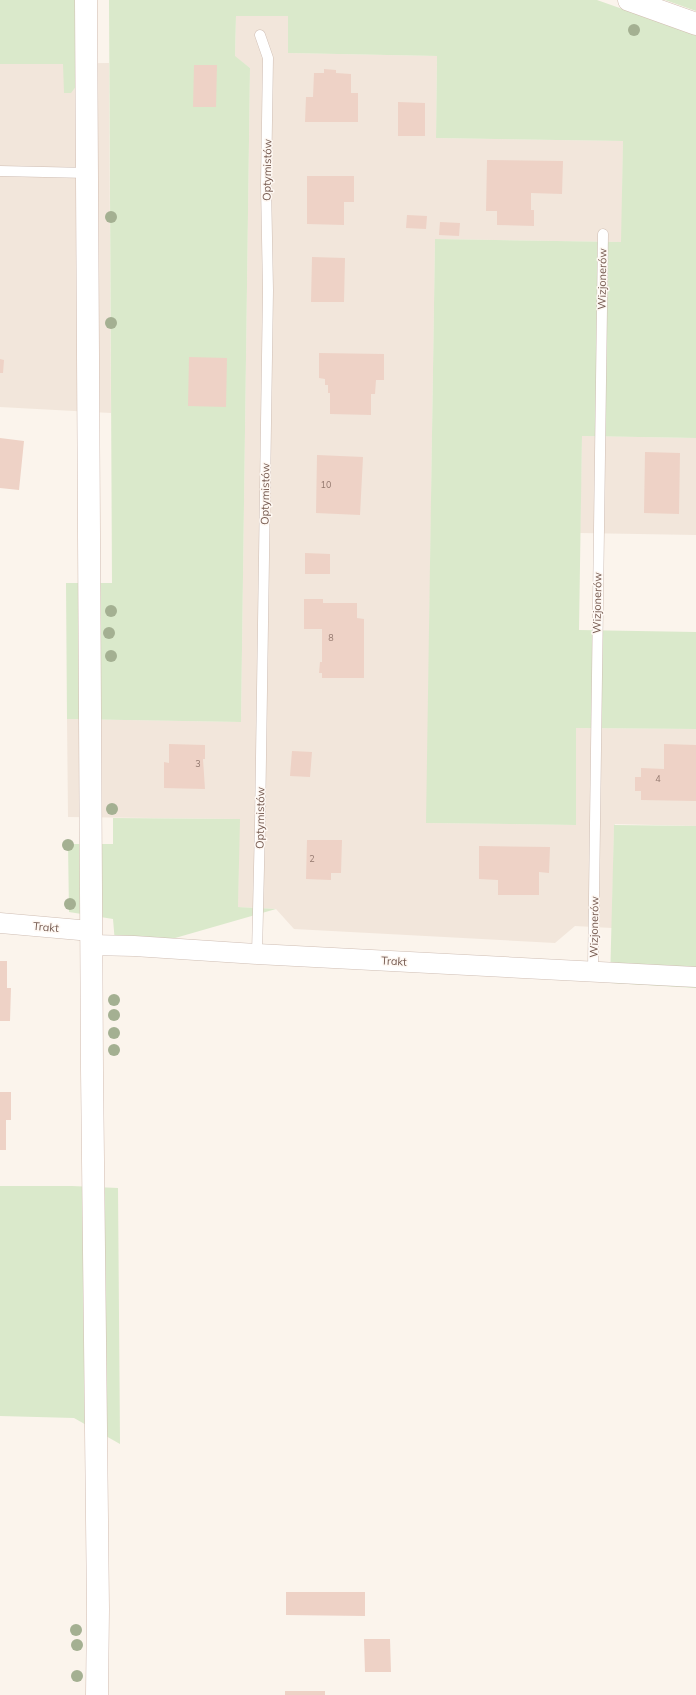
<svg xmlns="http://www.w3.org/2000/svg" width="696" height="1695" font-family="Mulish,sans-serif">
  <rect width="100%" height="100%" fill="#fbf4ec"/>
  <path fill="#f2e6db" d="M236 15 288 16V53L437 56 436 138 623 141 622 242 435 239 432 434 427 823 576 825V728L696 729V826L614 824 612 928 575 926 555 943 294 929 276 909 238 907 239 819 68 817 67 719 241 722 250 68 235 57Z
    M109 63 111 413 0 407V64Z
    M582 436 696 438V535L580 533Z"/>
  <path fill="#dae9cb" d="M0 0H77V85L71 93H64L63 64H0Z
    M109 0H597L696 35V438L582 436 579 630 696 632V729L576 728V825L426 823 435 239 621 242 623 141 436 138 437 56 288 53V16H236L235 56 250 68 241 722 67 719 66 583H112Z
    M665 0H696V11Z
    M113 818 240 819 238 907 276 909 116 955 113 919 69 912 68 844H113Z
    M614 824 615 825 696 826V988L610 983Z
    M0 1186H72L118 1188 120 1444 74 1418 0 1416Z"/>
  <path fill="#eed2c6" d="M194 65H217L216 107H193Z
    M324 69 336 70V73L351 74V93H358V122H305L306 97H313L314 73H324Z
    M398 102 425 103V136H398Z
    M487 160 563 161 562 194 531 193V210H534V226L497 225V211H486Z
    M307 176H354V202H344V225L307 224Z
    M407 215 427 216 426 229 406 228Z
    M440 222 460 223 459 236 439 235Z
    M312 257 345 258 344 302H311Z
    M319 353 384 354V380H376L375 394H371V415L330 414V393H328V385H325V379L319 378Z
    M189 357 227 358 226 407 188 406Z
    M0 359 4 360 3 373H0Z
    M0 438 24 441 19 490 0 488Z
    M645 452 680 453 679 514 644 513Z
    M317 455 363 457 360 515 316 513Z
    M305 553 330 554V574H305Z
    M304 599H323V603H357V618L364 619V678H322V673H319L320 662H322V629H304Z
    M169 744 205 745V759H203L205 789 164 788V762L169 763Z
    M664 744 696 745V801L641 800V791H635V777H641V768L664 769Z
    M292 751 312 752 310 777 290 776Z
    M307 840H342L341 873H331V880L306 879Z
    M479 846 550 847 549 873 539 872V895H498V880L479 879Z
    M0 961H7V988H11L10 1021H0Z
    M0 1092H11V1120H6V1150H0Z
    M286 1592H365V1616L286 1615Z
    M364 1639H390L391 1672H365Z
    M285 1691H325V1695H285Z"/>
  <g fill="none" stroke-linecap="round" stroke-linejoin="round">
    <g stroke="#cfbeb4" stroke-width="11">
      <path id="lane" d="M0 171 88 173
        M257 954 260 824 268 290 266 185 268 58 260 35
        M593 971 603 234"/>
    </g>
    <g stroke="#cfbeb4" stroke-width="21">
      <path id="street" d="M0 923 91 931
        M91 945 134 946 257 954 696 977"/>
    </g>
    <g stroke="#d2bdb2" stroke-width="23">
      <path id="secondary" d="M86 0 92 1070 98 1609 97 1695
        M629 0 696 24"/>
    </g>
    <use href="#lane" stroke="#fff" stroke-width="10"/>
    <use href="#street" stroke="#fff" stroke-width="20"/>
    <use href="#secondary" stroke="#fff" stroke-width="22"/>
  </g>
  <g fill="#a4b092">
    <circle cx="634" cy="30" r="6"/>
    <circle cx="111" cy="217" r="6"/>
    <circle cx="111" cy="323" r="6"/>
    <circle cx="111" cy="611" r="6"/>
    <circle cx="109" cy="633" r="6"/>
    <circle cx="111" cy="656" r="6"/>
    <circle cx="112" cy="809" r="6"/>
    <circle cx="68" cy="845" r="6"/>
    <circle cx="70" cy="904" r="6"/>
    <circle cx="114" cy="1000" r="6"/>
    <circle cx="114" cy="1015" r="6"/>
    <circle cx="114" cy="1033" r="6"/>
    <circle cx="114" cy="1050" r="6"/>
    <circle cx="76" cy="1630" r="6"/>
    <circle cx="77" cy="1645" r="6"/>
    <circle cx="77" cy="1676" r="6"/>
  </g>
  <g text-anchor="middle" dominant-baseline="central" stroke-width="3" stroke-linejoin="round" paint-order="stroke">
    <g font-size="9" fill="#93786e">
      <text x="326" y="484">10</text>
      <text x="331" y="637">8</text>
      <text x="198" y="763">3</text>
      <text x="658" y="778">4</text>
      <text x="312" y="858">2</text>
    </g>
    <g font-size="11" fill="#755a50" stroke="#fef8f3">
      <text transform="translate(267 170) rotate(-89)">Optymistów</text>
      <text transform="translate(602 279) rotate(-89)">Wizjonerów</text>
      <text transform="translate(265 494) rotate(-89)">Optymistów</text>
      <text transform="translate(597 603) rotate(-89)">Wizjonerów</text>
      <text transform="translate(260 818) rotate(-89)">Optymistów</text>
      <text transform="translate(46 927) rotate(5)">Trakt</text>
      <text transform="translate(594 927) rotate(-89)">Wizjonerów</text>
      <text transform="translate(394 961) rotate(3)">Trakt</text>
    </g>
  </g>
</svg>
